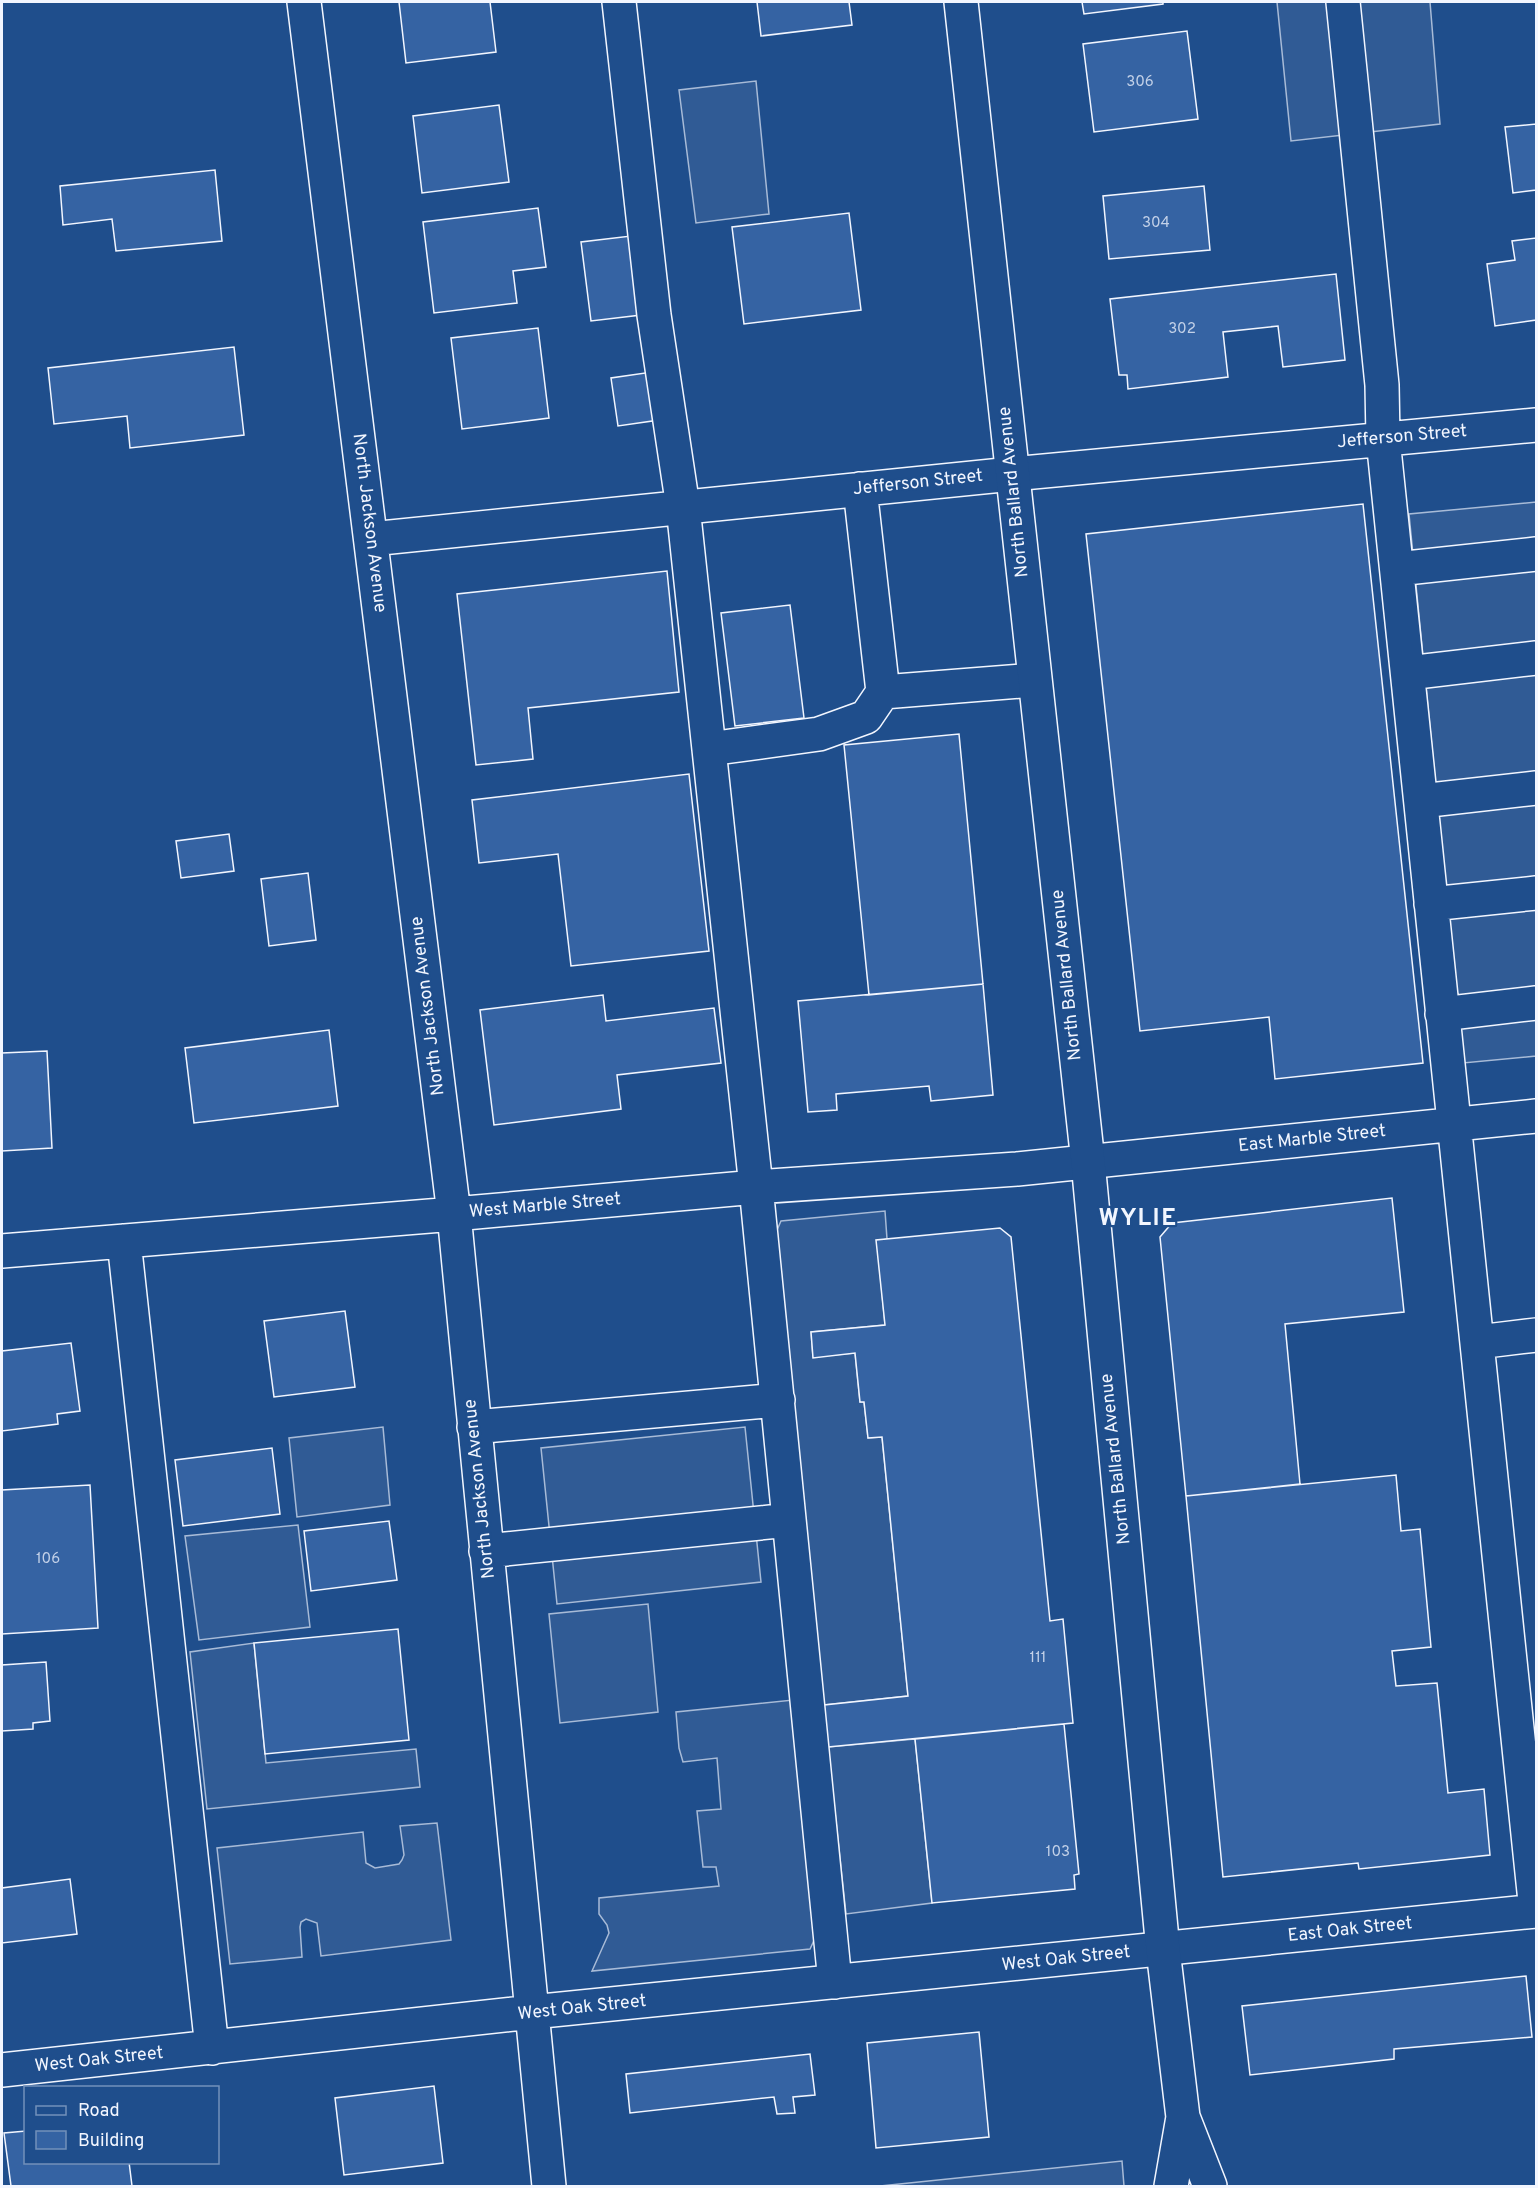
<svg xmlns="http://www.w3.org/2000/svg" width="1538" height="2188" font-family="Overpass,sans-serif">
  <rect width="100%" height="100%" fill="#1f4e8c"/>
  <path fill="#305b95" stroke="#a8bbd7" stroke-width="1.5" d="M1277 2H1430L1440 124 1291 141Z
    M756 81 769 214 696 223 679 90Z
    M1536 502V1056L1463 1063 1409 514Z
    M885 1211 887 1239 877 1241 885 1325 811 1332 813 1357 855 1353 860 1402H864L868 1438 882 1437 908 1696 824 1705 777 1230 781 1221Z
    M383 1427 390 1505 297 1517 289 1438Z
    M745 1427 761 1582 557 1604 541 1448Z
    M298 1525 310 1627 199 1640 185 1536Z
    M648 1604 658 1712 560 1723 549 1614Z
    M254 1643 266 1763 416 1749 420 1787 207 1809 190 1652Z
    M793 1700 817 1934 810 1949 592 1971 609 1933 607 1925 599 1914V1898L719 1886 716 1867H703L697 1811 721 1809 717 1758 683 1762 679 1748 676 1712Z
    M915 1739 932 1903 846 1914 828 1747Z
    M437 1823 451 1940 321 1956 317 1923 306 1919 301 1922 300 1927 302 1957 230 1964 217 1848 363 1832 366 1863 375 1868 399 1864 402 1860 404 1855 400 1826Z
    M1122 2161 1124 2186H880Z"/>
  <path fill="#3563a3" stroke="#f2f6ff" stroke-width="1.5" d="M399 2H490L496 52 406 63Z
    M757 2H849L852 25 761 36Z
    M1082 2H1163V4L1084 14Z
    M1187 31 1198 119 1094 132 1083 44Z
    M499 105 509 182 422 193 413 116Z
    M1536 124V190L1513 193 1505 127Z
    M215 170 222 241 116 251 112 219 63 225 60 186Z
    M1204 186 1210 250 1109 259 1103 196Z
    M538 208 546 267 513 271 517 303 434 313 423 222Z
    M849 213 861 310 744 324 732 227Z
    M631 236 641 315 591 321 581 242Z
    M1536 238V320L1495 326 1487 264 1515 260 1512 241Z
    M1336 274 1345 360 1283 367 1278 326 1223 332 1228 377 1128 389 1127 375H1119L1110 299Z
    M538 328 549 418 462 429 451 338Z
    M234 347 244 435 130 448 127 416 54 424 48 368Z
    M652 372 659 420 618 426 611 378Z
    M1363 504 1423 1063 1275 1079 1269 1017 1140 1031 1086 534Z
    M667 571 679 692 528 708 533 759 476 765 457 594Z
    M790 605 804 718 735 726 721 613Z
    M959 734 983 984 869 995 844 745Z
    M689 774 709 951 571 966 558 854 479 863 472 800Z
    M229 834 234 871 181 878 176 841Z
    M308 873 316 940 269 946 261 879Z
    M983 984 993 1095 931 1101 929 1086 836 1094 837 1110 808 1112 798 1001Z
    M603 995 606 1021 714 1008 721 1063 617 1075 621 1109 494 1125 480 1010Z
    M329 1030 338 1106 194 1123 185 1048Z
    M47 1051 52 1148 2 1151V1053Z
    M1392 1198 1404 1312 1285 1324 1300 1484 1186 1496 1160 1237 1172 1223Z
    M1000 1228 1011 1237 1050 1621 1063 1619 1073 1723 828 1747 824 1705 908 1696 882 1437 868 1438 864 1402H860L855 1353 813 1358 811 1332 885 1325 876 1240Z
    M345 1311 355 1387 274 1397 264 1321Z
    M71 1343 80 1411 57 1414 58 1424 2 1431V1351Z
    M272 1448 280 1514 183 1526 175 1460Z
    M1396 1475 1401 1531 1420 1529 1431 1647 1392 1651 1396 1686 1437 1683 1448 1793 1484 1789 1490 1855 1359 1869 1358 1863 1223 1877 1186 1496Z
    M90 1485 98 1628 2 1634V1490Z
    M389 1521 397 1580 311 1591 304 1531Z
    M398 1629 409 1740 265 1754 254 1643Z
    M46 1662 50 1721 33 1723V1729L2 1731V1665Z
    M1064 1724 1079 1874 1074 1875 1075 1889 932 1903 915 1739Z
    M70 1879 77 1934 2 1943V1888Z
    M1526 1976 1532 2037 1394 2049V2059L1250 2075 1242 2006Z
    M979 2032 989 2137 876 2148 867 2043Z
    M810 2054 815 2095 793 2097 795 2113 777 2114 774 2097 630 2113 626 2074Z
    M434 2086 443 2163 344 2175 335 2098Z
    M26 2131V2162H129L132 2186H11L4 2133Z"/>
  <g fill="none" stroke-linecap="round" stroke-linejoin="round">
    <g stroke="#f2f6ff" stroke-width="36">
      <path id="minor" d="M304 2 454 1214 549 2186
        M619 2 654 315 683 507 756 1187 835 1982
        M1343 2 1382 385 1383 439 1536 1911
        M860 489 883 692 1034 680
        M371 539 1012 474 1536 425
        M1397 569 1536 554
        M1408 673 1536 658
        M709 749 819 734 866 717 883 692
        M1421 801 1536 788
        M1431 904 1536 893
        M1442 1014 1536 1003
        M124 1241 212 2048
        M2 1251 454 1214 756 1187 1017 1169 1536 1116
        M1478 1342 1536 1335
        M474 1427 778 1400
        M486 1551 789 1520
        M2 2070 532 2012 1536 1911"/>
    </g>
    <g stroke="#f2f6ff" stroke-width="36">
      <path id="major" d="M961 2 1088 1162 1163 1950 1183 2117 1210 2186
        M1171 2186 1183 2117"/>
    </g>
    <use href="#minor" stroke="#1f4e8c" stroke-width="33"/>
    <use href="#major" stroke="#1f4e8c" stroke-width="33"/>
  </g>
  <g text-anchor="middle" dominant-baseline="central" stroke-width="4.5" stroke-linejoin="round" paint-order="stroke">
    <g font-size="15" fill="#c3d1e8">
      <text x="1140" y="82">306</text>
      <text x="1156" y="223">304</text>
      <text x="1182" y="329">302</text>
      <text x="48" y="1559">106</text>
      <text x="1038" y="1658">111</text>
      <text x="1058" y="1852">103</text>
    </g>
    <g font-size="18" fill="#f2f6ff" stroke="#1f4e8c">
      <text transform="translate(1402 437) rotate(-5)">Jefferson Street</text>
      <text transform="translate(918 483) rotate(-6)">Jefferson Street</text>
      <text transform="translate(1014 492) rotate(-96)">North Ballard Avenue</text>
      <text transform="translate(369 523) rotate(83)">North Jackson Avenue</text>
      <text transform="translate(1067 975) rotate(-96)">North Ballard Avenue</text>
      <text transform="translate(428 1006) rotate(-97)">North Jackson Avenue</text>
      <text transform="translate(1312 1139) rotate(-6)">East Marble Street</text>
      <text transform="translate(545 1206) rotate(-5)">West Marble Street</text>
      <text transform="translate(1116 1459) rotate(-96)">North Ballard Avenue</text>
      <text transform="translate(480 1489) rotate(-96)">North Jackson Avenue</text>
      <text transform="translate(1350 1930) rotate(-6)">East Oak Street</text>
      <text transform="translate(1066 1959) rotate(-6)">West Oak Street</text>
      <text transform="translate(582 2008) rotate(-6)">West Oak Street</text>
      <text transform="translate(99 2060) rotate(-6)">West Oak Street</text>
    </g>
    <g font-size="24" font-weight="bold" letter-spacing="1.5" fill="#f2f6ff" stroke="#1f4e8c">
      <text x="1138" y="1219">WYLIE</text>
    </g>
  </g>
  <rect width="1538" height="2188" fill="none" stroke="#f2f6ff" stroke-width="6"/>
  <rect x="24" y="2086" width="195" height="78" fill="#1f4e8c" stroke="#7391ba" stroke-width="1.5"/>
  <rect x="36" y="2106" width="30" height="9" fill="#1f4e8c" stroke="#7391ba" stroke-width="1.5"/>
  <text x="78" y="2116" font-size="18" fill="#f2f6ff">Road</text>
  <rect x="36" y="2131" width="30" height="18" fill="#3563a3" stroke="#7391ba" stroke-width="1.5"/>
  <text x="78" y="2146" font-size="18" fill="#f2f6ff">Building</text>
</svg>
